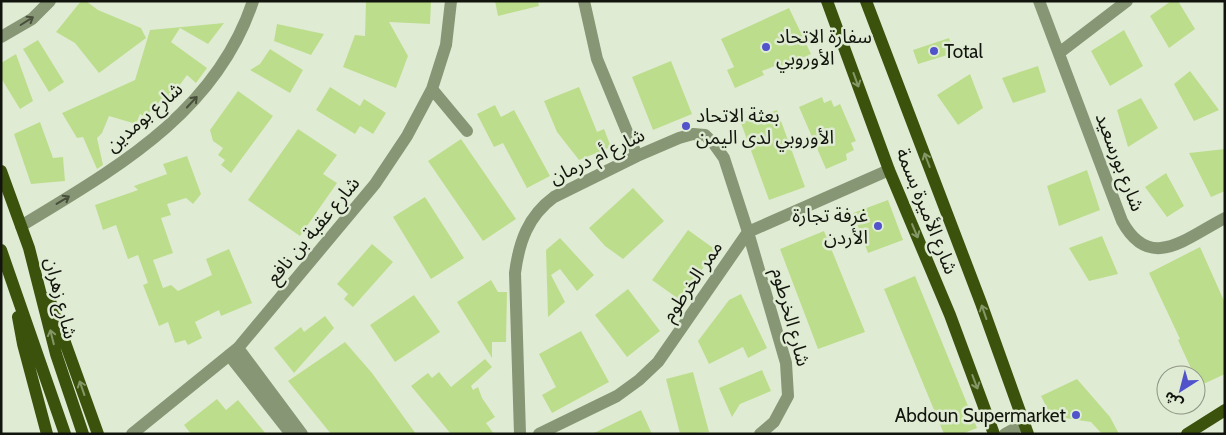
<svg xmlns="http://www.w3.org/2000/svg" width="1226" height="435" font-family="Cabin,'Noto Sans Arabic',sans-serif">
  <rect width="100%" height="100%" fill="#e0ebd4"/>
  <path fill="#bcde8c" d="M81 1H86L98 10 141 28 146 38 99 73 75 43 56 32Z
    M366 1H431L430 24 389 22 408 56 396 88 343 67 355 35 365 36Z
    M495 1H538L539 6 498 16Z
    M1171 1H1178L1195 29 1169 48 1150 16Z
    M789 8 811 54 782 67 780 64 762 71 764 75 735 88 727 70 734 67 721 39Z
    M224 23 208 44 180 28 171 42 207 68 196 83 187 75 171 97H164L145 117 140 114 136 124 109 116 102 133 97 138 103 165 97 169 83 137 77 138 62 113 135 80 150 30Z
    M277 24 324 34 311 55 274 41Z
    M1124 30 1143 66 1110 86 1091 51Z
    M949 38 954 53 918 64 913 50Z
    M38 40 64 82 49 92 23 49Z
    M270 49 303 70 290 93 250 70 260 64Z
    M16 54 33 101 20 109 1 78V63Z
    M671 61 692 114 653 130 632 77Z
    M1038 66 1046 92 1013 103 1002 78Z
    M1190 71 1219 110 1194 121 1174 84Z
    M970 74 983 108 958 125 937 95Z
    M330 87 360 106 364 99 386 113 373 134 360 126 355 134 316 110Z
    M579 87 597 132 604 129 611 147 579 160 557 132 544 101Z
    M238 91 273 116 231 173 221 165 225 160 218 155 223 148 213 141 210 130Z
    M822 97 824 103 831 100 834 107 840 104 856 141 851 143 854 150 846 154 847 160 826 169 799 107Z
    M1141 98 1158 128 1128 147 1117 110Z
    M495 105 501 117 514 110 550 176 527 188 503 143 494 147 477 114Z
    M777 110 805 187 769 200 741 123Z
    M40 122 53 158 63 157 65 181 31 184 14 134Z
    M298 129 337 155 323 174 337 183 300 236 248 200Z
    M461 139 516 219 483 241 428 161Z
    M1225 149V191L1211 197 1189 153Z
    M187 156 201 194 193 204 186 198 167 204 171 215 161 218 173 253 153 260 163 288 171 285 178 291 212 275 206 259 229 249 252 303 221 316 219 310 195 322 202 338 188 345 185 340 175 343 168 322 159 326 143 285 148 283 138 255 128 259 116 225 103 230 95 205 138 190 134 186 167 174 163 164Z
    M1087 170 1100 210 1059 226 1047 186Z
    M1166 173 1184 206 1167 217 1145 187Z
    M633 188 664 221 623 259 605 246 589 228Z
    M425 197 464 258 431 279 393 217Z
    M888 200 903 240 868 253 853 213Z
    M688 230 716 250 680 300 652 280Z
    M824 231 865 332 818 349 780 249Z
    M1102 236 1118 274 1089 281 1069 248Z
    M560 238 594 275 577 291 560 269 551 275 565 302 548 317 546 250Z
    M372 244 393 262 353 307 344 299 348 294 337 284Z
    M1200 247 1225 303V374L1199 386 1196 375H1194L1178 340 1180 339 1149 273Z
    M915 276 977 428 962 434H944L884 289Z
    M491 280 498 292H507L506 342H492V358L457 302Z
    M628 289 660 331 627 357 595 315Z
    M741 294 767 348 748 358 743 347 709 364 698 341 729 300Z
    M414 295 440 332 395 362 370 325Z
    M325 316 334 328 294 373 274 348 301 327 304 332Z
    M581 331 609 382 552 413 542 395 556 387 539 354Z
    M345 342 372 373 416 434H331L288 381Z
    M485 359 492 367 471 386 473 390 478 387 482 398 495 417 486 423 494 434H451L411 386 428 373 432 378 439 372 451 387Z
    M762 370 771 391 740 404 732 417 719 388Z
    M693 372 709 432 680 434 666 379Z
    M1077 379 1110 417 1119 434H1102L1091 422 1051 416 1041 396Z
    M217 399 226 410 238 400 266 434H191L184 425Z
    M641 410 652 434H592Z"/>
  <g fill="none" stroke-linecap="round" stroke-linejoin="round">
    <path stroke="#879674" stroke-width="12" d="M584 1 597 59 637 156
      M1039 1 1122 221C1150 273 1186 238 1225 218
      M1 37 32 19 50 1
      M1059 53 1127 1
      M432 89 467 131
      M21 226C116 168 216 113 253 1
      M238 348 302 434
      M229 355 291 434
      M132 434 238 348 375 184 407 136 432 89 446 45 451 1
      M520 434 515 273C519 242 528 216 554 197L637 156 679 138 693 134 705 135 714 144 724 158 748 232 786 363 788 396 774 422 760 434
      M539 434 617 396 639 380 658 362 748 232 889 170
      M1005 434 1023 424"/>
    <path stroke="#3b520d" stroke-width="12" d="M827 1 889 170 950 315 994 434
      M866 1 981 303 1028 434
      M1 171 29 248 56 354 83 434
      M1 250 65 434
      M49 298 98 434
      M18 317 23 344 47 434
      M1187 434 1225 410"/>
  </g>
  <defs><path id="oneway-shaft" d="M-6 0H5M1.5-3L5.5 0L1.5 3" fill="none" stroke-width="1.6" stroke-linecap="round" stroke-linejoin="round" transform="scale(1.25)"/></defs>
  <g stroke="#474f3b">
    <use href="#oneway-shaft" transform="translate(27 21) rotate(-32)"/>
    <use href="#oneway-shaft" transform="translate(192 102) rotate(-47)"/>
    <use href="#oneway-shaft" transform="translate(63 200) rotate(-31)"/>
  </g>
  <g stroke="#859767">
    <use href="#oneway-shaft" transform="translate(856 80) rotate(70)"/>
    <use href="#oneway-shaft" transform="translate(927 160) rotate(-111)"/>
    <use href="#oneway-shaft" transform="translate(915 231) rotate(67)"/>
    <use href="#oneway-shaft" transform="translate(984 312) rotate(-109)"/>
    <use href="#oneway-shaft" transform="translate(52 337) rotate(-104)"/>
    <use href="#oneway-shaft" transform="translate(975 382) rotate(69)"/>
    <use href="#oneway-shaft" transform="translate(82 388) rotate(-109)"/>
  </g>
  <g fill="#5053c9" stroke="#e0ebd4" stroke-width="2">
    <circle cx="766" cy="47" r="5"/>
    <circle cx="934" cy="51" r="5"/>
    <circle cx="686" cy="126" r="5"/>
    <circle cx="878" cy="226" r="5"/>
    <circle cx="1076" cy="415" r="5"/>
  </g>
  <g text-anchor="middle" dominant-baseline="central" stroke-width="5" stroke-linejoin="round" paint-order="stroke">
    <g font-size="19" fill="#12150d" stroke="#e0ebd4" text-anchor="start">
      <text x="776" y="36">سفارة الاتحاد<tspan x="776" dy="22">الأوروبي</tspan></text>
      <text x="944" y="51">Total</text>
      <text x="696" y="115">بعثة الاتحاد<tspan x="696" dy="22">الأوروبي لدى اليمن</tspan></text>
      <text x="868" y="215" text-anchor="end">غرفة تجارة<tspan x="868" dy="22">الأردن</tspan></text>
      <text x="1066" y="415" text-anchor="end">Abdoun Supermarket</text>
    </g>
    <g font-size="19" fill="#12150d" stroke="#e0ebd4">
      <text transform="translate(144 117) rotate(-41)">شارع بومدين</text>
      <text transform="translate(597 156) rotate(-26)">شارع أم درمان</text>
      <text transform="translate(1120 162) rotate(69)">شارع بورسعيد</text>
      <text transform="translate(927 211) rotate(68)">شارع الأميرة بسمة</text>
      <text transform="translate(313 230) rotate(-50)">شارع عقبة بن نافع</text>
      <text transform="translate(692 281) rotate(-56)">ممر الخرطوم</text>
      <text transform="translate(61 298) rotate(76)">شارع زهران</text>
      <text transform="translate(791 317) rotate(75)">شارع الخرطوم</text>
    </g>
  </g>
  <rect width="1226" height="435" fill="none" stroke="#12150d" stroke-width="5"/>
  <g transform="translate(1181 390) rotate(216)"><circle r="24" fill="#e0ebd4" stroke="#8e9584"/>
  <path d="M0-4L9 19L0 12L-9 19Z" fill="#5053c9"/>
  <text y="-8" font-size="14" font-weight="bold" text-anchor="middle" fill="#12150d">ش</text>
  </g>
</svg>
